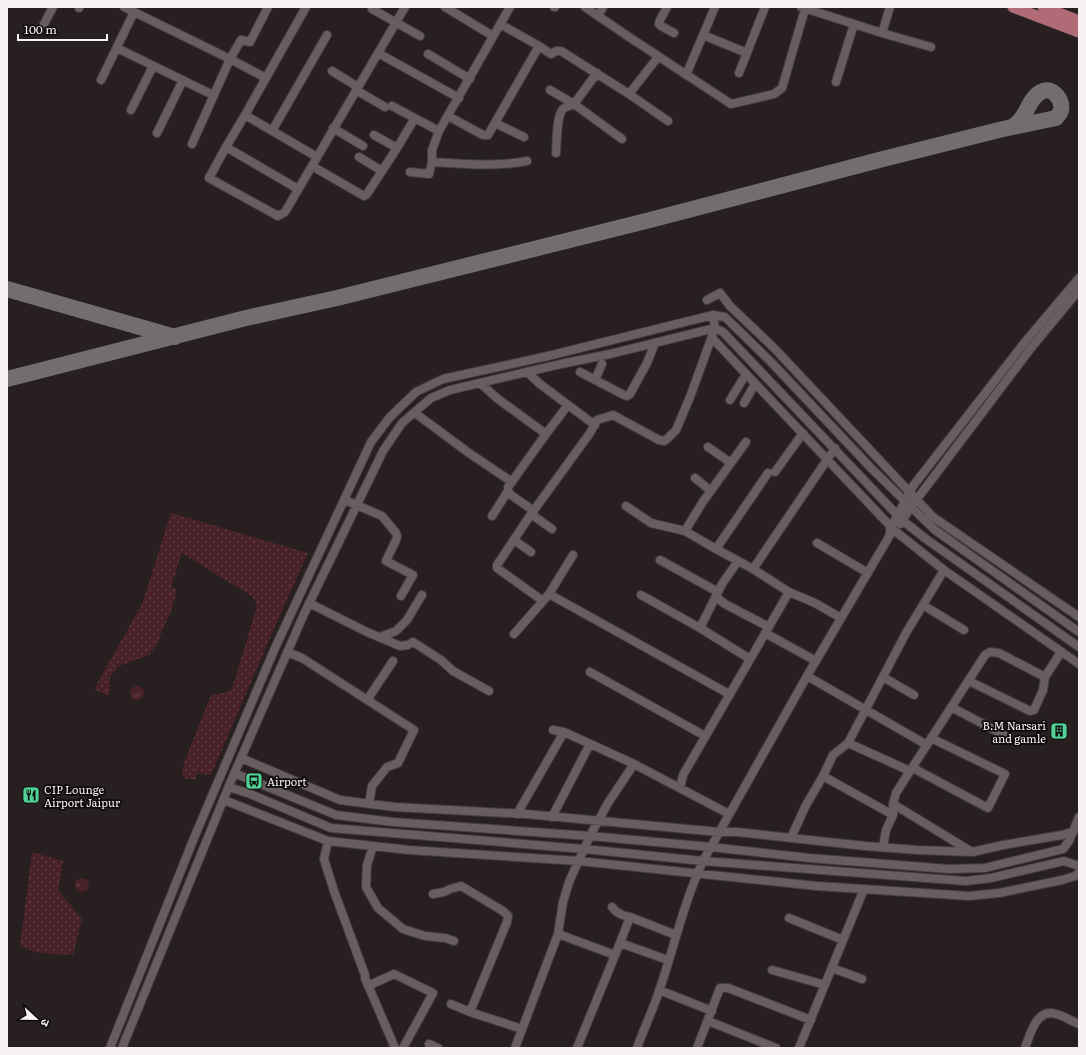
<svg xmlns="http://www.w3.org/2000/svg" width="1086" height="1055" font-family="Literata,'Noto Sans Devanagari',serif">
  <defs>
    <pattern id="grass-tufts" width="24" height="20" patternUnits="userSpaceOnUse"><rect width="24" height="20" fill="#492128"/><path d="M3 7l-1-3M5 7V3M7 7l1-3M15 17l-1-3M17 17v-4M19 17l1-3" fill="none" stroke="#644248"/></pattern>
    <pattern id="park-dots" width="8" height="8" patternUnits="userSpaceOnUse"><rect width="8" height="8" fill="#492128"/><path d="M2 2h.1M6 6h.1" fill="none" stroke="#644248" stroke-width="1.8" stroke-linecap="round"/></pattern>
  </defs>
  <rect width="100%" height="100%" fill="#271f20"/>
  <path fill="url(#grass-tufts)" d="M130 693a7 7 0 1 1 14 0a7 7 0 1 1-14 0Z
    M75 885a7 7 0 1 1 14 0a7 7 0 1 1-14 0Z"/>
  <path fill="url(#park-dots)" d="M171 513 308 553 269 640 211 775 198 773 195 779H186L182 774 184 763 211 695 224 693 232 689 257 606 253 597 182 553 171 587 177 590 171 612 163 628 157 645 149 655 119 666 110 677 109 696 94 689 142 604Z
    M32 852 63 861 58 890 82 919 73 955 39 953 20 946Z"/>
  <g fill="none" stroke-linecap="round" stroke-linejoin="round">
    <path stroke="#746d6e" stroke-width="16" d="M7 289 175 337
      M7 379 246 318 337 298 650 220 883 159 1003 129 1056 118C1058 115 1061 113 1061 110 1063 100 1053 87 1043 91 1028 97 1027 118 1015 125 1012 128 1007 128 1003 129"/>
    <g stroke="#433c3d" stroke-width="10">
      <path id="minor" d="M124 7 230 59 241 40 250 42 268 7
        M445 7 493 36
        M510 7 439 131 432 150V162C463 164 497 167 527 161
        M554 7H555
        M585 7 629 37 731 104 774 94 782 88 805 9
        M667 7 660 20 659 24 661 26 674 33
        M801 7 882 33
        M890 7 882 33 931 47
        M79 8V7
        M372 9 420 36
        M598 16 603 7
        M44 24 53 7
        M703 35 747 53
        M539 46 551 54 556 51H561L629 94
        M117 48 213 95
        M378 53 459 98
        M428 54 470 79
        M658 57 629 94 668 121
        M332 71 358 87
        M597 73 574 104 622 139
        M739 73 765 7
        M686 75 715 7
        M101 80 134 12
        M836 82 854 24
        M356 90 385 107
        M550 90 574 104
        M392 106 439 131
        M131 110 153 66
        M245 115 306 7
        M448 116 483 135H488L539 46 500 24
        M495 123 524 137
        M333 128 363 146
        M272 131 327 35
        M157 133 183 80
        M374 135 397 148 415 118
        M192 144 230 59 266 78
        M226 147 245 115 317 157
        M556 153C557 143 556 117 563 109 566 106 571 106 574 104
        M359 157 382 171
        M312 166 364 196 367 194 397 148
        M410 172 429 174 432 162
        M298 189 226 147 209 178 278 216 285 212 405 7
        M707 300 720 293 730 306 775 349 933 517 1079 617
        M712 338 895 531 944 570 1079 664
        M580 372 624 395 627 396 630 394 647 363 655 343
        M595 380 602 364
        M480 383 498 399 546 434 568 405 540 384 527 372
        M730 400 746 374
        M744 403 755 384
        M568 405 595 425
        M415 413 469 453 512 482
        M708 447 731 463
        M775 472 803 433
        M695 478 711 491
        M345 500 382 516 396 533 397 536 396 540 386 561 413 575 401 596
        M626 506 651 523 685 531 716 549
        M534 511 511 495 508 491V487L546 434
        M531 514 552 529
        M492 516 508 491
        M900 524 911 507 1031 348 1079 290
        M685 531 702 503 746 442
        M514 540 531 552
        M817 543 868 573
        M573 555 549 594 543 601 497 568V565L529 517 590 433 597 420 613 415 659 440 664 441 667 439 676 430 690 397 715 328 713 315
        M660 560 718 592
        M738 561 722 584 700 628 750 659
        M753 569 716 549 768 473
        M789 592 753 569 835 448
        M549 594 729 694
        M641 595 700 628
        M716 597 725 604 769 627
        M309 603 367 632 400 646 408 645 413 642 441 660 453 671 489 691
        M923 605 964 630
        M765 633 816 661
        M514 634 543 601
        M380 637 396 631 407 620 422 595
        M287 652 302 658 414 730 398 763 387 767 372 786 369 804
        M590 672 705 736
        M807 676 927 745
        M883 677 914 695
        M969 681 1030 711 1034 710 1043 690 1045 677
        M367 700 393 661
        M951 707 1008 737
        M553 730 564 732 634 764 729 814
        M848 743 906 633 944 570
        M241 758 340 800 395 807 526 814 719 832H737L865 846 917 850 972 852 1003 845 1062 835 1074 831
        M913 768 988 808 1005 774 931 738
        M910 771 985 655 990 652 999 653 1045 677 1061 652
        M234 773 336 815 393 822 590 836 711 847 809 858 949 869 985 868 1063 849 1069 841 1079 817
        M229 787 250 794 331 828 584 849 703 861 966 881 991 878 1064 861 1079 866
        M680 788 683 775 789 592 815 603 841 618
        M224 800 328 841 409 850 579 861 817 886 969 896 999 893 1062 880 1075 876 1079 873
        M893 804 896 793 910 771 848 743 833 755 823 776 893 815
        M517 814 564 732
        M552 817 590 744
        M791 838 805 807 823 776
        M328 841 324 859 334 891 365 975V978L395 1048
        M373 846 367 865 366 887 378 908 403 929 425 936 445 938 454 941
        M883 847 886 830 893 815V804L972 852
        M433 894 444 892 450 889 461 886 503 911 508 916 507 922 470 1012 522 1029
        M612 907C617 914 623 916 630 917
        M789 918 843 940
        M558 934 615 955
        M620 943 630 917 676 935
        M832 968 862 979
        M772 970 825 985
        M368 986 394 974 433 993 403 1048
        M659 990 712 1011
        M451 1004 470 1012
        M708 1021 776 1048
        M429 1044 438 1048
        M110 1048 194 838 275 648 371 442 390 417 416 392 443 379 548 356 713 315 725 317 771 362 872 469 911 507 935 530 1079 632
        M122 1048 231 781 304 614 383 451 402 423 431 398 450 390 561 364 610 354 715 328 723 332 902 520 926 539 1079 647
        M515 1048 558 934 563 902 569 882 590 836 608 803 634 764
        M577 1048 620 943 668 960
        M637 1048C643 1031 651 1014 657 997 673 952 683 904 703 861L807 676 890 535V529L913 486 1025 342 1079 278
        M697 1048 720 988H728L811 1020
        M799 1048 864 889
        M1025 1048C1030 1035 1036 1008 1056 1014 1064 1016 1071 1021 1079 1024"/>
    </g>
    <g stroke="#433c3d" stroke-width="12">
      <path id="major" d="M1013 7 1079 32
        M1043 7 1079 21"/>
    </g>
    <use href="#minor" stroke="#685e5f" stroke-width="8"/>
    <use href="#major" stroke="#b16b77" stroke-width="11"/>
  </g>
  <defs>
    <g id="building-square" transform="scale(0.9)"><rect x="-9" y="-9" width="18" height="18" rx="4" fill="#51d397" stroke="#0d0a0a"/><path d="M-4-6H4V6H1V3H-1V6H-4ZM-2.5-4.3h1.7v1.8h-1.7ZM.8-4.3h1.7v1.8H.8ZM-2.5-1h1.7V.8h-1.7ZM.8-1h1.7V.8H.8Z" fill="#111"/></g>
    <g id="bus-square" transform="scale(0.9)"><rect x="-9" y="-9" width="18" height="18" rx="4" fill="#51d397" stroke="#0d0a0a"/><path d="M-5-6H5V4H4V6H2V4H-2V6H-4V4H-5ZM-3.5-4V0h7V-4ZM-3.5 1.2v1.5H-2V1.2ZM2 1.2v1.5H3.5V1.2Z" fill="#111"/></g>
    <g id="restaurant-square" transform="scale(0.9)"><rect x="-9" y="-9" width="18" height="18" rx="4" fill="#51d397" stroke="#0d0a0a"/><path d="M-5-6h1v4h1v-4h1v4h1v-4h1v5L-1.5 .5V6h-2V.5L-5-1ZM5-6V6H3V1.5H1.5Q1.5-4 5-6Z" fill="#111"/></g>
  </defs>
  <g fill-rule="evenodd">
    <use href="#building-square" x="1059" y="731"/>
    <use href="#bus-square" x="254" y="781"/>
    <use href="#restaurant-square" x="31" y="795"/>
  </g>
  <g text-anchor="middle" dominant-baseline="central" stroke-width="3.5" stroke-linejoin="round" paint-order="stroke">
    <g font-size="11" fill="#f8f2f3" stroke="#0d0a0a" text-anchor="start">
      <text x="1046" y="725" text-anchor="end">B.M Narsari<tspan x="1046" dy="13">and gamle</tspan></text>
      <text x="267" y="781">Airport</text>
      <text x="44" y="789">CIP Lounge<tspan x="44" dy="13">Airport Jaipur</tspan></text>
    </g>
  </g>
  <rect width="1086" height="1055" fill="none" stroke="#f8f2f3" stroke-width="16"/>
  <g transform="translate(36 1019) rotate(112)" stroke="#0d0a0a" stroke-width="3" paint-order="stroke">
  <path d="M0-3L7 15L0 10L-7 15Z" fill="#f8f2f3"/>
  <text y="-6" font-size="11" font-weight="bold" text-anchor="middle" fill="#f8f2f3">उ</text>
  </g>
  <path d="M18 34v6h89v-6" fill="none" stroke="#f8f2f3" stroke-width="2"/>
  <text x="24" y="34" font-size="12" fill="#f8f2f3" stroke="#0d0a0a" stroke-width="3" paint-order="stroke">100 m</text>
</svg>
